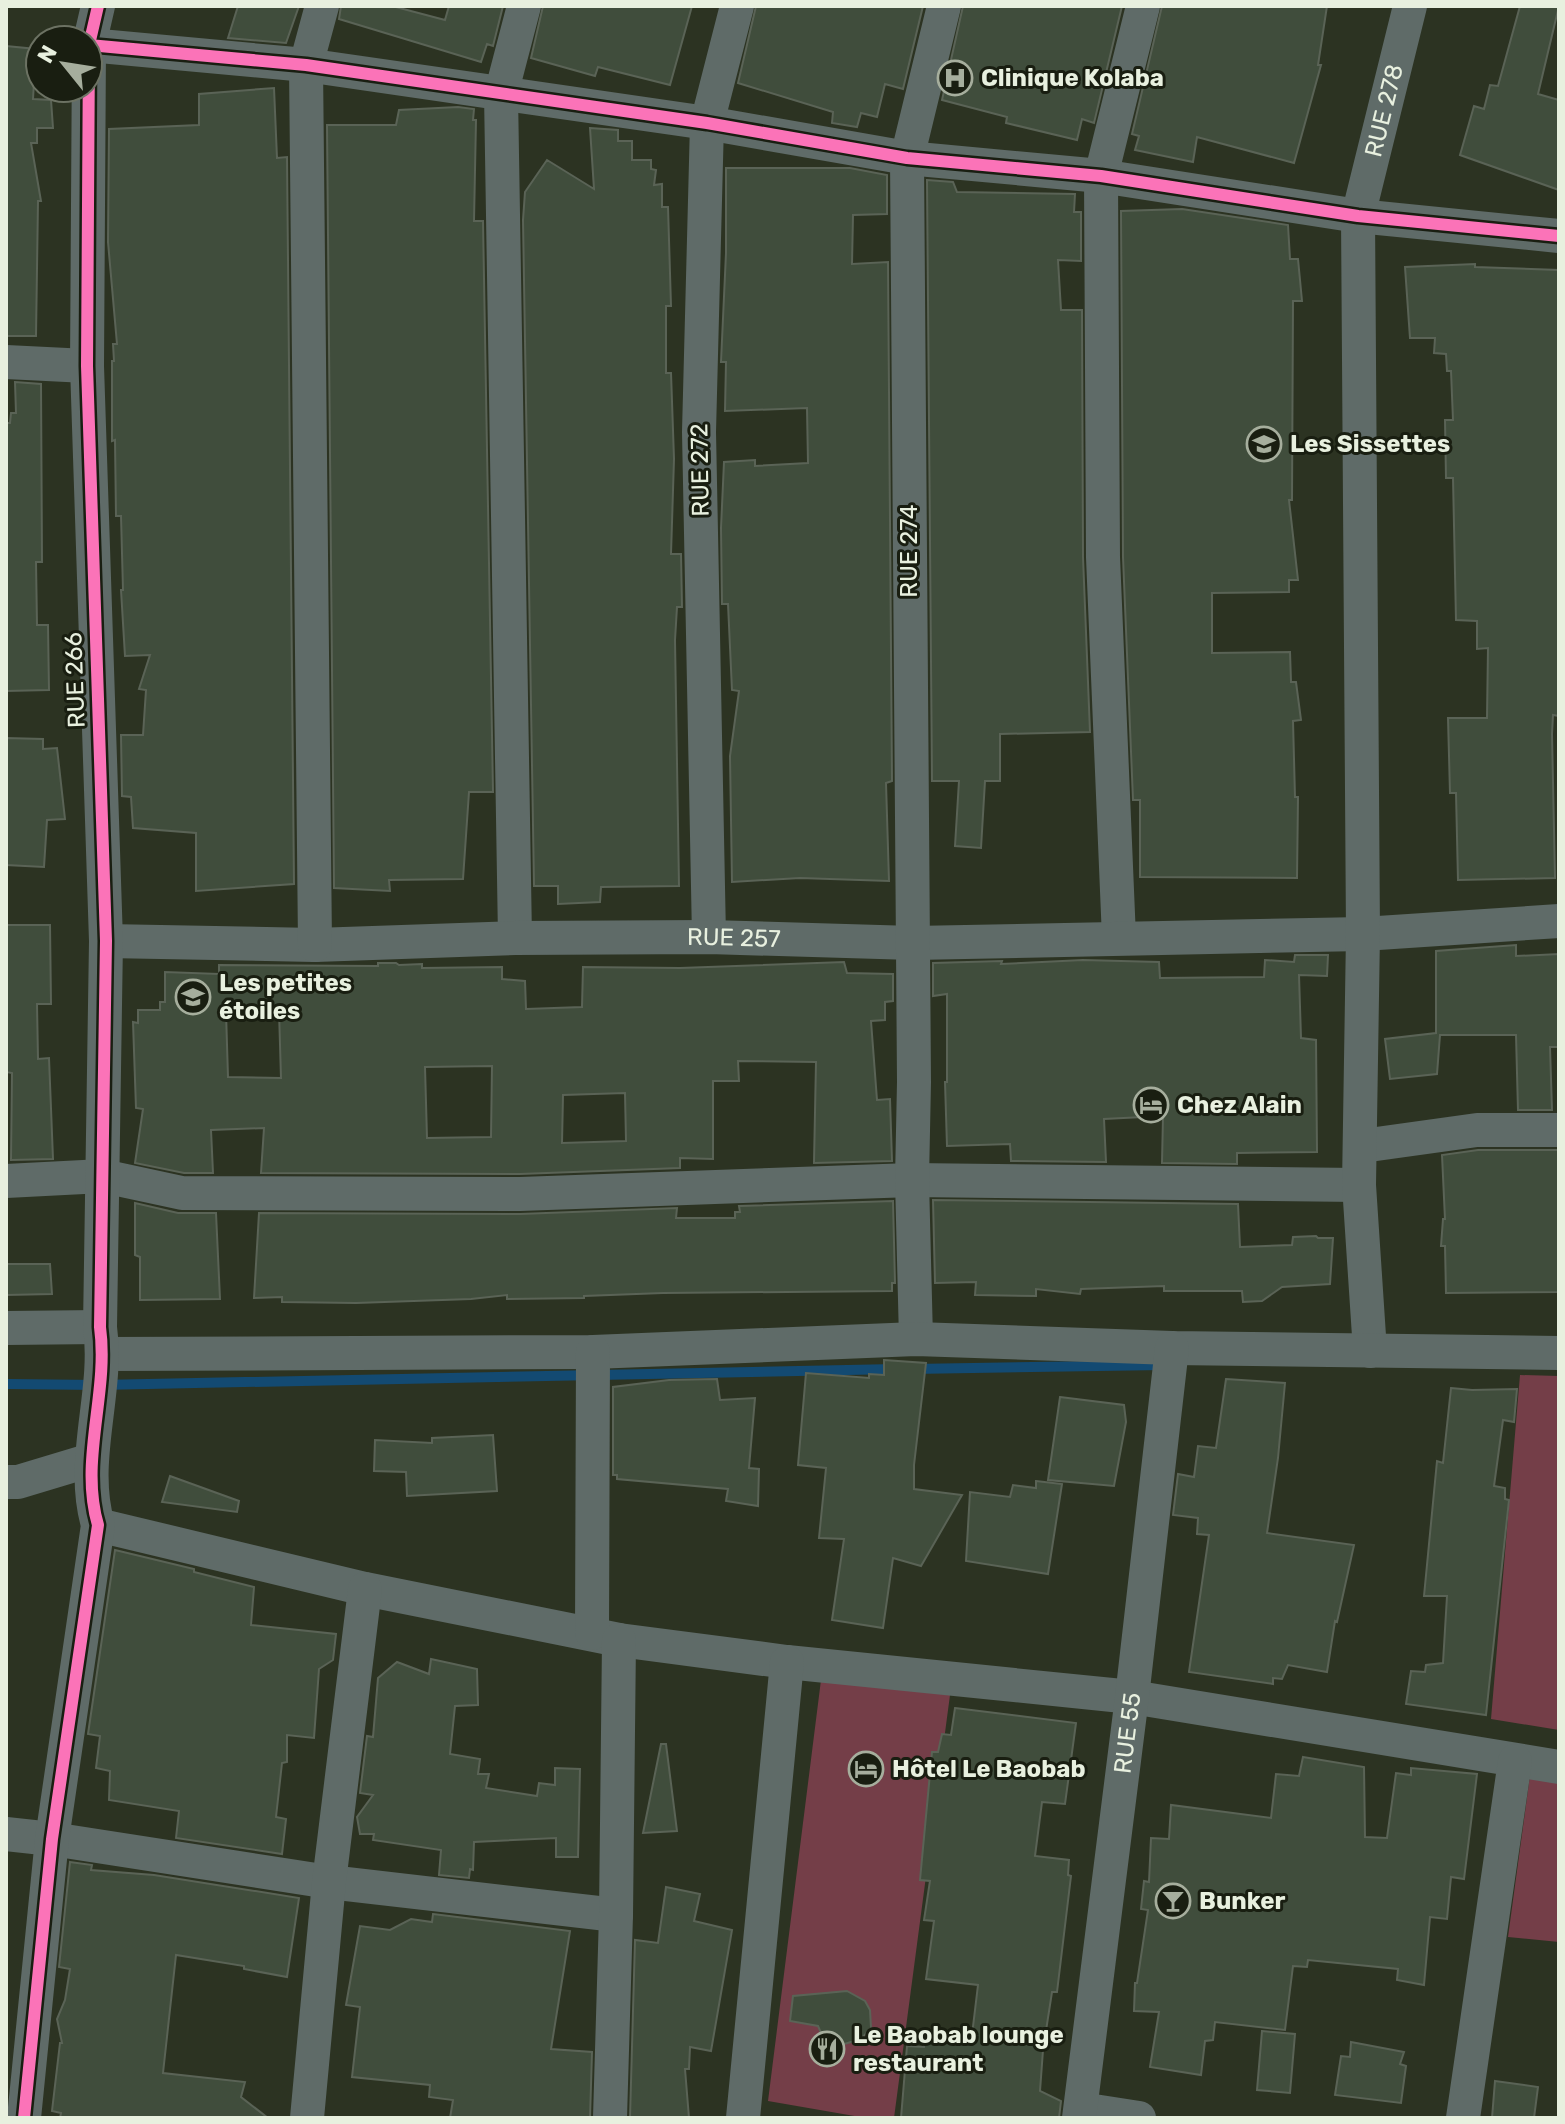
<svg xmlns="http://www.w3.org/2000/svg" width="1565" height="2124" font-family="Rubik,sans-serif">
  <rect width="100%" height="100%" fill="#2c3322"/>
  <path fill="#743e48" d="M1520 1375 1559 1376V1730L1491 1719Z
    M821 1680 950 1695 894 2118H866L768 2101Z
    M1531 1768 1559 1772V1942L1508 1937Z"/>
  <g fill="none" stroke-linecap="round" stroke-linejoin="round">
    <path stroke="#134a72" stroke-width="10" d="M912 1369 1164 1365
      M6 1384 99 1385 896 1369"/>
  </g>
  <path fill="#404d3c" stroke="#5a6356" stroke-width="2" fill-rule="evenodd" d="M238 6H299L286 43 228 38Z
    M341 6H392L445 20 449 6H503L493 46 487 44 481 62 339 19Z
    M543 6H692L670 85 598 67 595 76 531 58Z
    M756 6H923L903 89 885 84 877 117 861 113 857 127 832 123 833 112 738 83Z
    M963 6H1122L1094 123 1082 119 1077 140 1006 123 1007 117 942 100Z
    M1162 6H1327L1318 65H1321L1294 163 1197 137 1193 162 1135 150 1139 136 1132 134Z
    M1520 6H1559L1538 94 1559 100V190L1460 155 1474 106 1484 109 1490 85 1498 86Z
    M6 46 36 49 33 99 51 100 53 128H37V143H31L41 201H38L36 336H6Z
    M274 88 277 158 287 157 294 884 196 891V833L133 828 131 797 122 796 121 735H143L146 690 139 689 150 655 125 656 121 590H123L121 516H116L115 440 112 441V361H114L113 344H117L108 242 109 129 199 125V94Z
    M458 107 474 109 473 120H476L474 221H483L493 792H469L463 879 389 880 390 891 334 888 327 125H396L399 110Z
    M590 128 618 130V141H632V160H651V169L656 170 654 185 662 184V207H668L671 306H666V373H671L674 459 671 554H681L682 607H677L675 640 679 886 601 887 600 902 558 904V886H534L523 220 525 192 547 160 594 189Z
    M726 168H850L887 175V214L853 215 852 264 888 262 892 781 886 783 889 881 800 878 732 882 730 756 739 691 732 690 728 604H722L721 528 724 462 755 460V466L808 463 807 408 725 411 726 362H721L726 253Z
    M927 180 953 182 957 192 1075 194 1074 212H1081V261L1058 260 1061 310H1082L1083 557 1090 732 1000 734V781H985L981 848 955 846 959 781H932Z
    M1182 209 1288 225 1290 259H1298L1302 301H1293L1292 500H1289L1298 580H1289V592L1212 593V653L1290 652 1291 682H1296L1301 720 1293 721 1295 797H1298L1297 878 1140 877V800H1133L1123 557 1121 211Z
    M1475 264V267L1559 270V716L1553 715 1552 734 1555 878 1458 880 1456 793H1450L1448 718H1487L1488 648 1477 649V621L1456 620 1453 478H1446L1445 420H1453L1451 371H1447L1446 354 1434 353 1435 338H1410L1405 267Z
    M15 382 41 384 42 562H36L37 625H48L49 690 6 691V423H10L11 413H16Z
    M6 738 43 739V749L57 748 65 819 47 820 44 867 6 865Z
    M6 925H50L51 1004H37L38 1059 49 1058 53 1159 11 1160 12 1073 6 1072Z
    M1516 945V956L1559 954V1047H1550L1552 1110H1518L1516 1035H1440L1437 1074 1390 1079 1385 1039 1436 1033V951Z
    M1295 955H1328L1327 976 1299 975 1301 1038 1316 1040 1317 1152 1237 1153V1164L1162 1163 1163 1116 1104 1119 1106 1162 1011 1161 1010 1144 947 1146 945 1082H947V994L933 996V963L1002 961 1001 964 1083 960 1159 962 1160 978 1264 977 1265 960 1294 962Z
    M844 962 847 973 893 974V1001L885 1002V1020L871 1021 877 1100 890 1099 892 1161 814 1163 816 1062 738 1061 739 1081H713V1159L680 1158V1168L520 1174 261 1173 264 1128 211 1130 213 1173H184L135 1163 143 1109 136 1108 133 1022 138 1023V1010H160V1002H165V972L219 974V965L378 966V963H396L399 965 422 964V968L502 967V979L525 981 526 1009 582 1007 583 967 680 968ZM279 1011 281 1078 228 1077 226 1012ZM492 1066 491 1137 427 1138 425 1067ZM625 1093 626 1141 562 1143 563 1095Z
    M1478 1150H1559V1292L1446 1293 1445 1246H1441L1443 1219H1445L1442 1155Z
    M933 1200 1238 1204 1240 1247 1292 1245 1293 1237 1316 1236 1318 1238H1333L1330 1284 1282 1287 1262 1301 1243 1302 1242 1291H1164V1286L1081 1289 1080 1294 1036 1289V1296L975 1295 976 1282 935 1283Z
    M893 1201 895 1283H892V1291L663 1293 584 1296V1298L507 1299V1295L471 1299 356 1303 282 1302V1297L254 1298 259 1213 520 1214 677 1208 676 1218H735V1212H740L739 1206Z
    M135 1203 178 1213H216L220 1299 140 1300V1257L135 1255Z
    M6 1264H50L52 1294 6 1295Z
    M884 1360 926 1363 914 1465V1489L962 1495 921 1566 893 1558 883 1628 832 1620 844 1539 819 1538 826 1468 798 1465 806 1373 869 1378V1374L884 1375Z
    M717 1379 720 1400 755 1398 749 1468 759 1469 758 1506 726 1501 728 1489 617 1479V1475H613V1387L669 1380Z
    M1226 1379 1285 1383 1278 1458 1267 1533 1354 1545 1337 1622 1335 1621 1327 1672 1288 1665 1282 1679 1273 1678V1684L1189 1672 1209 1535 1197 1534 1198 1518 1173 1515 1178 1474 1194 1477 1198 1446 1216 1448Z
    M1451 1388 1472 1390 1517 1389 1514 1422 1503 1420 1494 1486 1505 1488V1499L1509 1500 1486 1715 1406 1704 1411 1671 1425 1672 1426 1665 1443 1663 1447 1596H1424L1437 1461 1443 1463Z
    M1060 1397 1124 1405 1126 1422 1114 1486 1048 1480Z
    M493 1435 497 1491 407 1496 406 1472 374 1471 375 1440 432 1443V1438Z
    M170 1476 239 1501 237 1512 162 1502Z
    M1036 1481 1062 1484 1048 1574 966 1561 970 1492 1010 1497 1013 1485 1036 1488Z
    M115 1550 194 1569V1572L254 1587 251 1625 336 1634 333 1660 319 1669 314 1738 287 1735V1762L282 1763 276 1817 286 1819 282 1854 176 1838 179 1811 109 1800 110 1771 96 1768 100 1736 88 1734Z
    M431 1659 477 1669 478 1705 455 1706 450 1754 480 1759 478 1774H489L486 1788 537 1796 539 1783 555 1785V1768L580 1769 578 1857H556V1838L474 1842 473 1870 470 1869 469 1878 439 1875 441 1850 373 1840 374 1834H360L357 1817 373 1795 360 1793 367 1736 373 1737 378 1678 397 1662 429 1674Z
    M955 1708 1076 1723 1065 1804 1042 1802 1035 1856 1069 1860 1068 1875 1071 1876 1057 1992H1052L1043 2050 1040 2091 1061 2101 1059 2118H901L907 2046 924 2047 927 2029 972 2035 978 1985 926 1979 934 1921 924 1920 930 1881 920 1880 932 1752H938L942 1734 951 1735Z
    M661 1744H666L677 1831 643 1833Z
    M1303 1757 1364 1767 1365 1837 1387 1838 1396 1773 1411 1775V1768L1477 1774 1464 1879 1451 1877 1447 1919 1430 1917 1424 1985 1397 1980 1398 1969 1308 1960 1307 1967 1293 1966 1285 2030 1215 2022 1213 2040 1205 2041 1201 2075 1150 2067 1159 2012 1134 2011 1135 1983H1137L1148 1910 1141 1909 1144 1881 1149 1882 1151 1838 1169 1839 1171 1805 1271 1818 1276 1774 1299 1776Z
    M70 1862 92 1865 91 1870 154 1875 299 1898 287 1977 244 1969V1966L176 1955 163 2073 245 2082 241 2097 268 2118H60L61 2113 52 2111 60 2043H62L57 2019 65 2000 70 1969 59 1967Z
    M666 1887 700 1894 694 1921 732 1930 711 2051 690 2047 689 2069H685L689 2118H630L635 1940 658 1943Z
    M433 1914 570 1931 551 2049 592 2052 590 2118H450L453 2100 429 2097 430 2085 352 2077 360 2007 346 2005 360 1926 390 1930 411 1919 432 1922Z
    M847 1991 865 2001 870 2010 871 2028 861 2039 841 2045 822 2035 818 2026 790 2021 793 1996Z
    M1262 2031 1295 2034 1290 2093 1257 2090Z
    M1351 2042 1404 2052 1400 2064 1406 2066 1401 2103 1335 2095 1341 2056 1350 2057Z
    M1495 2081 1538 2087 1534 2118H1492Z"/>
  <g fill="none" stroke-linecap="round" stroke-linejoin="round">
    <g stroke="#5f6b68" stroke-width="34">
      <path d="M89 45 306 65 707 123 907 158 1101 176 1358 216 1559 236"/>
      <path d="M6 362 87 366"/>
      <path d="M709 937 699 432 707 123 737 6"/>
      <path d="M515 938 501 94 524 6"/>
      <path d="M1119 938 1103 557 1101 176 1143 6"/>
      <path id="s1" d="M106 941 315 945 515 938 709 937 913 943 1363 934 1559 921"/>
      <path d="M315 945 306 65 322 6"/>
      <path d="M1362 1146 1477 1130H1559"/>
      <path d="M6 1181 103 1176 182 1193 520 1194 912 1180 1359 1185"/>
      <path d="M6 1328 100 1327"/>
      <path d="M916 1339 912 1180 914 1082 907 158 944 6"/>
      <path id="s2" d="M1370 1351 1359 1185 1363 934 1358 216 1410 6"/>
      <path d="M104 1354 593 1352 916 1339 1172 1348 1559 1353"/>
      <path d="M6 1482H18L91 1460"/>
      <path d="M98 1525 365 1589 619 1640 787 1662 1132 1697 1559 1767"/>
      <path d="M592 1633 593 1352"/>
      <path d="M6 1834 52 1839 329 1882 616 1915"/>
      <path d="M1081 2109 1139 2118"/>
      <path d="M24 2118 52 1839 98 1525C79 1460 109 1393 100 1327L106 941 87 366 89 45 98 6"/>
      <path d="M307 2118 329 1882 365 1589"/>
      <path d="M610 2118 616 1915 619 1640"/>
      <path d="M743 2118 787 1662"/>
      <path id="s3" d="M1079 2118 1132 1697 1172 1348"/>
      <path d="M1463 2118 1515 1761"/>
    </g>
    <g stroke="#191e11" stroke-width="17">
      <path id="cycleway" d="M89 45 306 65 707 123 907 158 1101 176 1358 216 1559 236
        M24 2118 52 1839 98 1525C79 1460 109 1393 100 1327L106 941 87 366 89 45 98 6"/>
    </g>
    <use href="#cycleway" stroke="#fb73b8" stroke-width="12"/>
  </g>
  <defs>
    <g id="hospital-ring" transform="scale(1.8)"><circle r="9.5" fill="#191e11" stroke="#a6ae9d" stroke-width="1.5"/><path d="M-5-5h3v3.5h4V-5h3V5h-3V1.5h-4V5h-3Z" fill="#a6ae9d"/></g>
    <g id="school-ring" transform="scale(1.8)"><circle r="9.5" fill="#191e11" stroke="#a6ae9d" stroke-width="1.5"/><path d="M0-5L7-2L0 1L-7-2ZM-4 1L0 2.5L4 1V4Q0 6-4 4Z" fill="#a6ae9d"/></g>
    <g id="hotel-ring" transform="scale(1.8)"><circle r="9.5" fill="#191e11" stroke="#a6ae9d" stroke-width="1.5"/><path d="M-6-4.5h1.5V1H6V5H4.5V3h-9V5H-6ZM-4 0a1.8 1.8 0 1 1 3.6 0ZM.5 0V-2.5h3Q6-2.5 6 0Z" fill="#a6ae9d"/></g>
    <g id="bar-ring" transform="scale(1.8)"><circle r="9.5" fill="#191e11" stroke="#a6ae9d" stroke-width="1.5"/><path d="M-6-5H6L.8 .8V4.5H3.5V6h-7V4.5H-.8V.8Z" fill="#a6ae9d"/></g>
    <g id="restaurant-ring" transform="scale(1.8)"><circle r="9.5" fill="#191e11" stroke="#a6ae9d" stroke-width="1.5"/><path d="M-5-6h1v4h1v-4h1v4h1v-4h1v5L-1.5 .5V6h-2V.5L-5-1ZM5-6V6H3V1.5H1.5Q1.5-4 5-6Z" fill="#a6ae9d"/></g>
  </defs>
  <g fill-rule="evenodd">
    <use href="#hospital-ring" x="955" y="78"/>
    <use href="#school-ring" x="1264" y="444"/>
    <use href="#school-ring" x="193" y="997"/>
    <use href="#hotel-ring" x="1151" y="1105"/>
    <use href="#hotel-ring" x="866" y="1769"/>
    <use href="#bar-ring" x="1173" y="1901"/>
    <use href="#restaurant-ring" x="827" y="2049"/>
  </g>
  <g text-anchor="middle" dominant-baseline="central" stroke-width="6" stroke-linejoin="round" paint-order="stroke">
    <g font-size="24" font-weight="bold" fill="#e8f0df" stroke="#191e11" text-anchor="start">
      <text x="981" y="78">Clinique Kolaba</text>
      <text x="1290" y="444">Les Sissettes</text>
      <text x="219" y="983">Les petites<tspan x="219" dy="28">étoiles</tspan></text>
      <text x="1177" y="1105">Chez Alain</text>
      <text x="892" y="1769">Hôtel Le Baobab</text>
      <text x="1199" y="1901">Bunker</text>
      <text x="853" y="2035">Le Baobab lounge<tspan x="853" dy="28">restaurant</tspan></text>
    </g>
    <g font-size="24" fill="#e8f0df" stroke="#191e11">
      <text stroke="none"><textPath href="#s2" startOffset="1244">RUE 278</textPath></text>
      <text transform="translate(700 470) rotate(-91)">RUE 272</text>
      <text transform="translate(909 551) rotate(-90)">RUE 274</text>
      <text transform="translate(75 680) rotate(-92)">RUE 266</text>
      <text stroke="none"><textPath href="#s1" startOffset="628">RUE 257</textPath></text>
      <text stroke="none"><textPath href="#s3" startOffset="388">RUE 55</textPath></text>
    </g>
  </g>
  <rect width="1565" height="2124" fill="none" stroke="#e8f0df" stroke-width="16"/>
  <g transform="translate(64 64) rotate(300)"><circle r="38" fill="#191e11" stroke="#6c7263" stroke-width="2"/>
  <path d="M0-6L14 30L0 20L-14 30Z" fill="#a6ae9d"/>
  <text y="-12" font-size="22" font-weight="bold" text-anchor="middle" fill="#e8f0df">N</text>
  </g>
</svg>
